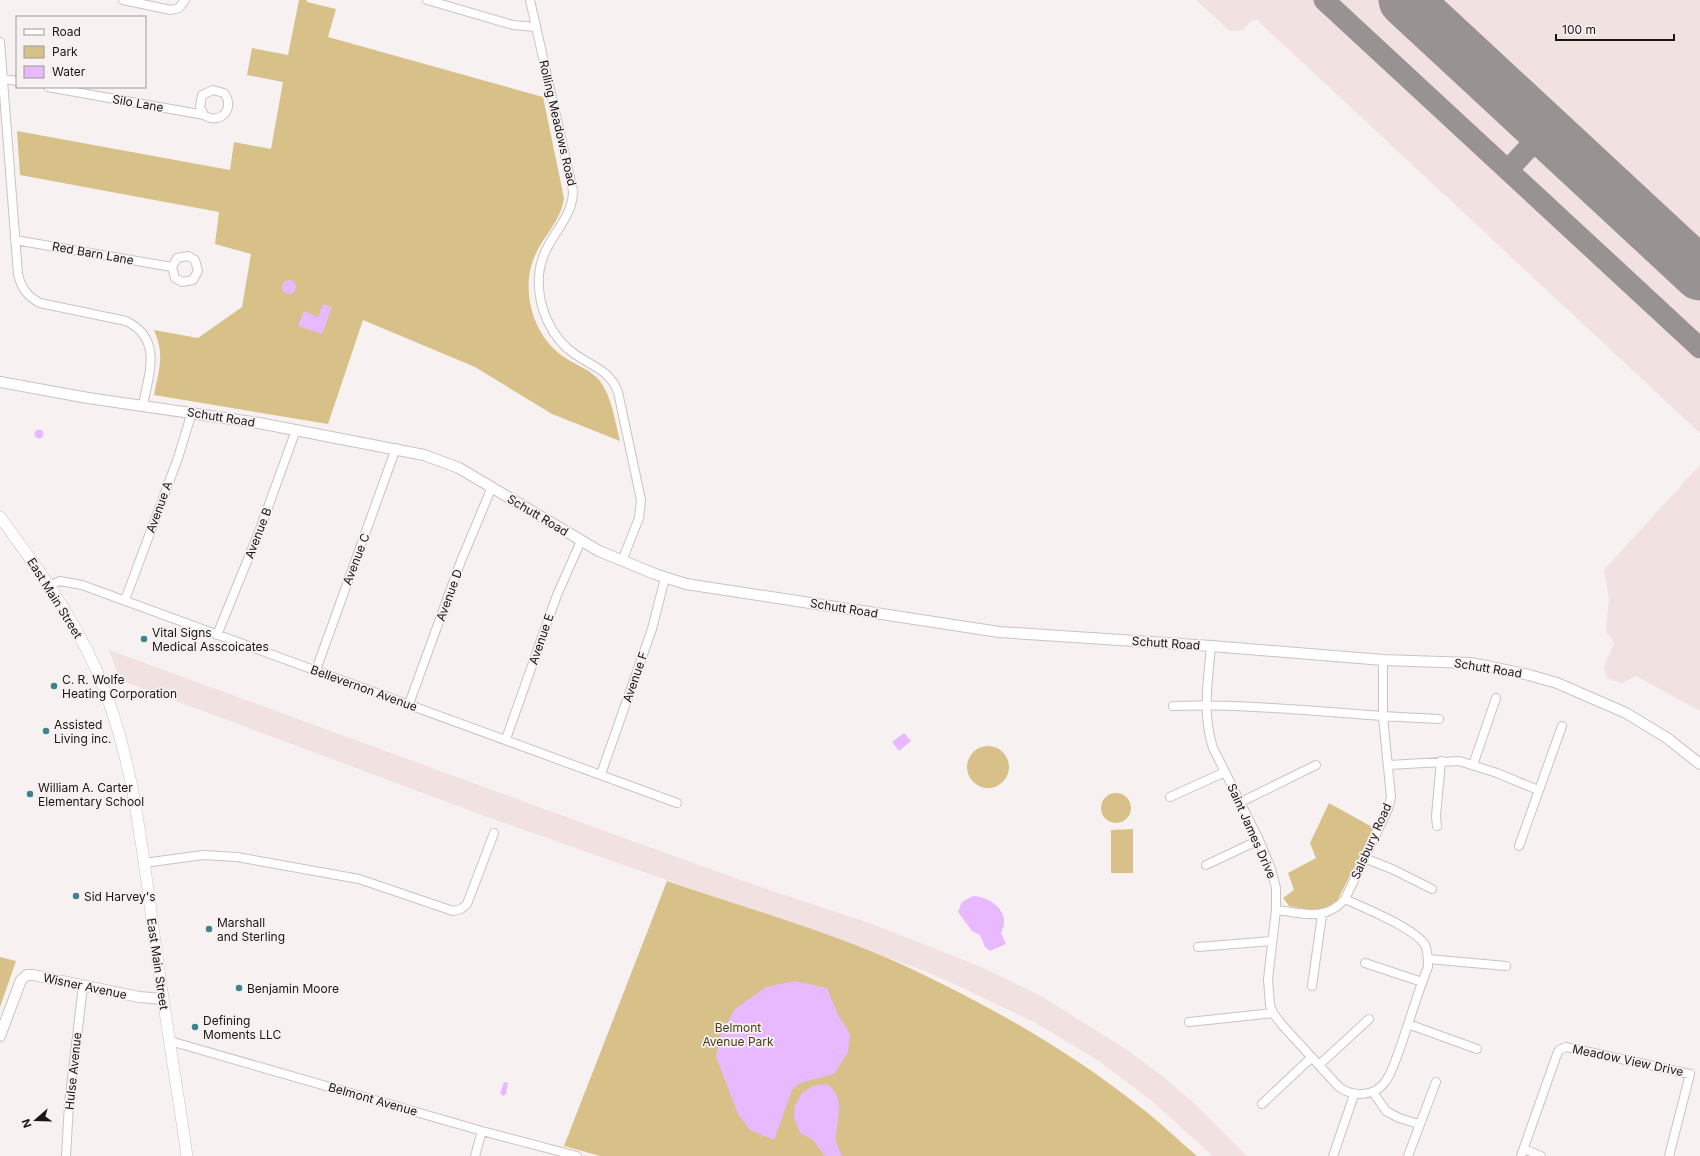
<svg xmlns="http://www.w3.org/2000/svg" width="1700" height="1156" font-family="Inter,sans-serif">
  <rect width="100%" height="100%" fill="#f8f1f1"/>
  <path fill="#f1e1e0" d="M1196 0H1700V433L1257 20H1252L1243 30 1230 31Z
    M1700 465V711L1636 676 1622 683 1608 679 1604 667 1614 643 1606 631 1609 598 1604 570Z
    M109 650 599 829 763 888 872 924 981 967 1041 996 1124 1048 1157 1072 1194 1103 1247 1156H1213L1152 1101 1099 1061 1036 1023 952 983 920 969 493 819 120 680Z"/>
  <path fill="#d7c188" d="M299 0H307V2L336 9 328 37 543 97 564 198C560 228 532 243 529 278 526 309 540 343 567 359 578 366 591 370 600 381 612 397 615 422 620 441L552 414 475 367 363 320 328 424 154 395C159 368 165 356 154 330L198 338 242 307 251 254 215 244 219 212 20 175 17 131 230 170 234 142 271 149 283 82 247 75 252 48 288 55Z
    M967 767a21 21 0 1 1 42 0a21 21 0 1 1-42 0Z
    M1101 808a15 15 0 1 1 30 0a15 15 0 1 1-30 0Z
    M1329 803 1374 828 1336 903 1322 909 1314 911 1289 906 1283 898 1294 890 1288 873 1316 858 1310 843Z
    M1133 829V873H1111V830Z
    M667 881C743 907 827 931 901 964 985 1003 1067 1049 1140 1107 1160 1122 1178 1140 1197 1156H600L564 1146Z
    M0 957 16 961 0 1007Z"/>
  <path fill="#e8b9ff" d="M282 287a7 7 0 1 1 14 0a7 7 0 1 1-14 0Z
    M323 304 332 307 322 334 298 326 304 311 318 317Z
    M34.5 434a4.5 4.5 0 1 1 9 0a4.5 4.5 0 1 1-9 0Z
    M904 733 911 741 899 751 892 742Z
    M973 896C992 897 1012 913 1001 933L1006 944 990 951 985 947 980 935 972 931 958 912 962 902Z
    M795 981 827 988 838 1015 850 1034 848 1052 834 1074 800 1083 792 1090 774 1140 750 1130 738 1114 716 1057 721 1034 735 1009 766 987Z
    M504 1082 508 1083 506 1094 503 1096 500 1093Z
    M827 1084C848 1100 835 1119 836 1141 837 1146 840 1151 842 1156H825L812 1139 800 1133 794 1117 795 1105 802 1093 813 1086Z"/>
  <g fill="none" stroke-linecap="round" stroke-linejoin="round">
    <path stroke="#989292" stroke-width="21" d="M1324 0 1700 348
      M1508 170 1545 130"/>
    <path stroke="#989292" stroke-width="53" d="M1405 0 1700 274"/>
    <g stroke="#cac3c3" stroke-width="10">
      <path id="minor" d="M123 0 171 10 179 8 185 0
        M427 0 513 25 536 27
        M530 0 573 191C573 222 542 239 539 275 537 305 550 338 576 355 594 367 610 371 618 392L641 500 639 518 622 561
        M0 42 18 274C21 288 27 296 40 303L126 321C163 339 149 373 143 405
        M3 79 17 81
        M48 87 204 115C220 126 236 108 224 93L213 90 202 95 200 107 204 115
        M15 240 172 267 177 258 188 256 195 260 198 271 193 280 182 282 175 278 172 267
        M50 585 60 581 82 585 677 803
        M125 600 178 458 192 412
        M217 635 259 532 296 430
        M1211 646C1208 681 1202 714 1213 748L1259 840 1271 869 1276 888V910L1268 979 1270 1005 1273 1013 1283 1026 1339 1087C1353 1097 1374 1097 1385 1082 1392 1073 1395 1061 1399 1051 1409 1023 1417 994 1428 967 1428 960 1428 951 1425 945 1415 928 1364 908 1345 899
        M316 670 396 448
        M409 704 461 561 492 487
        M1173 706C1262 703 1350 716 1439 719
        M506 739 557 595 581 541
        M1389 765 1459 761 1497 773 1538 790
        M1473 765 1496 698
        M601 774 652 629 665 578
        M1170 797 1225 772
        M1241 802 1316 765
        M1437 826 1436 816 1441 761
        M1519 846 1562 726
        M1364 858 1392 869 1432 889
        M144 863 203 855 237 857 359 879 453 911 461 909 467 904 494 833
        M1206 865 1259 840
        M1276 910C1304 913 1325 922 1345 899L1388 809 1391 797 1383 717V660
        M1198 947 1272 941
        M1428 959 1506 966
        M1365 963 1422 982
        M1312 986 1322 915
        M1189 1022 1273 1013
        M1408 1024 1477 1049
        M170 1041 482 1131 577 1156
        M1319 1065 1369 1019
        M1373 1092 1386 1111 1399 1118 1419 1124
        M1262 1104 1312 1057
        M1524 1149 1541 1156
        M66 1156 69 1104 83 986
        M475 1156 482 1131
        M1333 1156 1354 1095
        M1408 1156 1436 1082
        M1521 1156 1556 1057 1559 1050 1566 1047 1690 1074 1669 1156"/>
    </g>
    <g stroke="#cac3c3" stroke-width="12">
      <path id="tertiary" d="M0 382 88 398 259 423 424 455 459 468 599 551 655 574 686 584 999 632 1211 646 1383 660 1470 663 1487 666 1529 675 1557 683 1626 713 1667 738 1700 764
        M0 1036 21 980 27 975H33L139 997 163 999"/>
    </g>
    <g stroke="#cac3c3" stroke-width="12">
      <path id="secondary" d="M0 517C36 566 71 613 96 669 132 750 141 840 153 927 163 1004 176 1080 187 1156"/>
    </g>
    <use href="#minor" stroke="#fff" stroke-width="8"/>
    <use href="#tertiary" stroke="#fff" stroke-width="10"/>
    <use href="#secondary" stroke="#fff" stroke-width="11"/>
  </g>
  <g fill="#3f8391" stroke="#f8f1f1" stroke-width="1.5">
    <circle cx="144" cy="639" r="4"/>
    <circle cx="54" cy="686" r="4"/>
    <circle cx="46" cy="731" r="4"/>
    <circle cx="30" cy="794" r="4"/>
    <circle cx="76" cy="896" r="4"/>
    <circle cx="209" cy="929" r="4"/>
    <circle cx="239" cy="988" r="4"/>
    <circle cx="195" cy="1027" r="4"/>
  </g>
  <g text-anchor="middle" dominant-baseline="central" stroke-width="3.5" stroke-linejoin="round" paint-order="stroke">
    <g font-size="12" fill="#181616" stroke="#f8f1f1">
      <text transform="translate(138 103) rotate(10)">Silo Lane</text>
      <text transform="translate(558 123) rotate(77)">Rolling Meadows Road</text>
      <text transform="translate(93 253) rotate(10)">Red Barn Lane</text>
      <text transform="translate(221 417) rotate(9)">Schutt Road</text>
      <text transform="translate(159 507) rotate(-70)">Avenue A</text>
      <text transform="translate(538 515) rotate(31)">Schutt Road</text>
      <text transform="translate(258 533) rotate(-69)">Avenue B</text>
      <text transform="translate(356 559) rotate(-69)">Avenue C</text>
      <text transform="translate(449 595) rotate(-70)">Avenue D</text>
      <text transform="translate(55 598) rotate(58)">East Main Street</text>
      <text transform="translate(844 608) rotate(9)">Schutt Road</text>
      <text transform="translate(541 639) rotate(-71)">Avenue E</text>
      <text transform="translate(1166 643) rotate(4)">Schutt Road</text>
      <text transform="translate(1488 668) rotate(9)">Schutt Road</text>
      <text transform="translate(635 677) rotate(-71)">Avenue F</text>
      <text transform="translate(364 688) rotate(20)">Bellevernon Avenue</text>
      <text transform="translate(1252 831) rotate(66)">Saint James Drive</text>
      <text transform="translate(1371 841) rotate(-66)">Salsbury Road</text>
      <text transform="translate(158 964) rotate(82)">East Main Street</text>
      <text transform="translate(85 986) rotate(12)">Wisner Avenue</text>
      <text transform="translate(1628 1060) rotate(12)">Meadow View Drive</text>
      <text transform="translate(73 1071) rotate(-84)">Hulse Avenue</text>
      <text transform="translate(373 1099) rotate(16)">Belmont Avenue</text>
    </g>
    <g font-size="12" fill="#181616" stroke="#f8f1f1" text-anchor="start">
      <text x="152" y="632">Vital Signs<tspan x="152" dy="14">Medical Asscoicates</tspan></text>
      <text x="62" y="679">C. R. Wolfe<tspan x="62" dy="14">Heating Corporation</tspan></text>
      <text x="54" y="724">Assisted<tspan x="54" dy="14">Living inc.</tspan></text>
      <text x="38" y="787">William A. Carter<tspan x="38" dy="14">Elementary School</tspan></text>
      <text x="84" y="896">Sid Harvey's</text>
      <text x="217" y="922">Marshall<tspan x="217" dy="14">and Sterling</tspan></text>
      <text x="247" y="988">Benjamin Moore</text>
      <text x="203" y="1020">Defining<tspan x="203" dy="14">Moments LLC</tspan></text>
    </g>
    <g font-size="12" fill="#493c18" stroke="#f8f1f1">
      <text x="738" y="1027">Belmont<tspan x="738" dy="14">Avenue Park</tspan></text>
    </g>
  </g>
  <rect x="16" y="16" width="130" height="72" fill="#f8f1f1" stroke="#9e9999"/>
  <rect x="24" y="29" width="20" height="6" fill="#ffffff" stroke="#9e9999"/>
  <text x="52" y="36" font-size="12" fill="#181616">Road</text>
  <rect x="24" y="46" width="20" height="12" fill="#d7c188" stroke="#9e9999"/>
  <text x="52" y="56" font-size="12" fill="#181616">Park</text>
  <rect x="24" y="66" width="20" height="12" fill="#e8b9ff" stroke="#9e9999"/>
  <text x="52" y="76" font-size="12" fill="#181616">Water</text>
  <g transform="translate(36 1120) rotate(250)" stroke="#f8f1f1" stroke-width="3" paint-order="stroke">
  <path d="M0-3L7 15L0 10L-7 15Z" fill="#181616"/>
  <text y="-6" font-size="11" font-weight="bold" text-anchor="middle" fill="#181616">N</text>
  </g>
  <path d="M1556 34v6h118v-6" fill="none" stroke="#181616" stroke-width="2"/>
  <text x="1562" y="34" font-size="12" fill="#181616" stroke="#f8f1f1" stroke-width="3" paint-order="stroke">100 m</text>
</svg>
